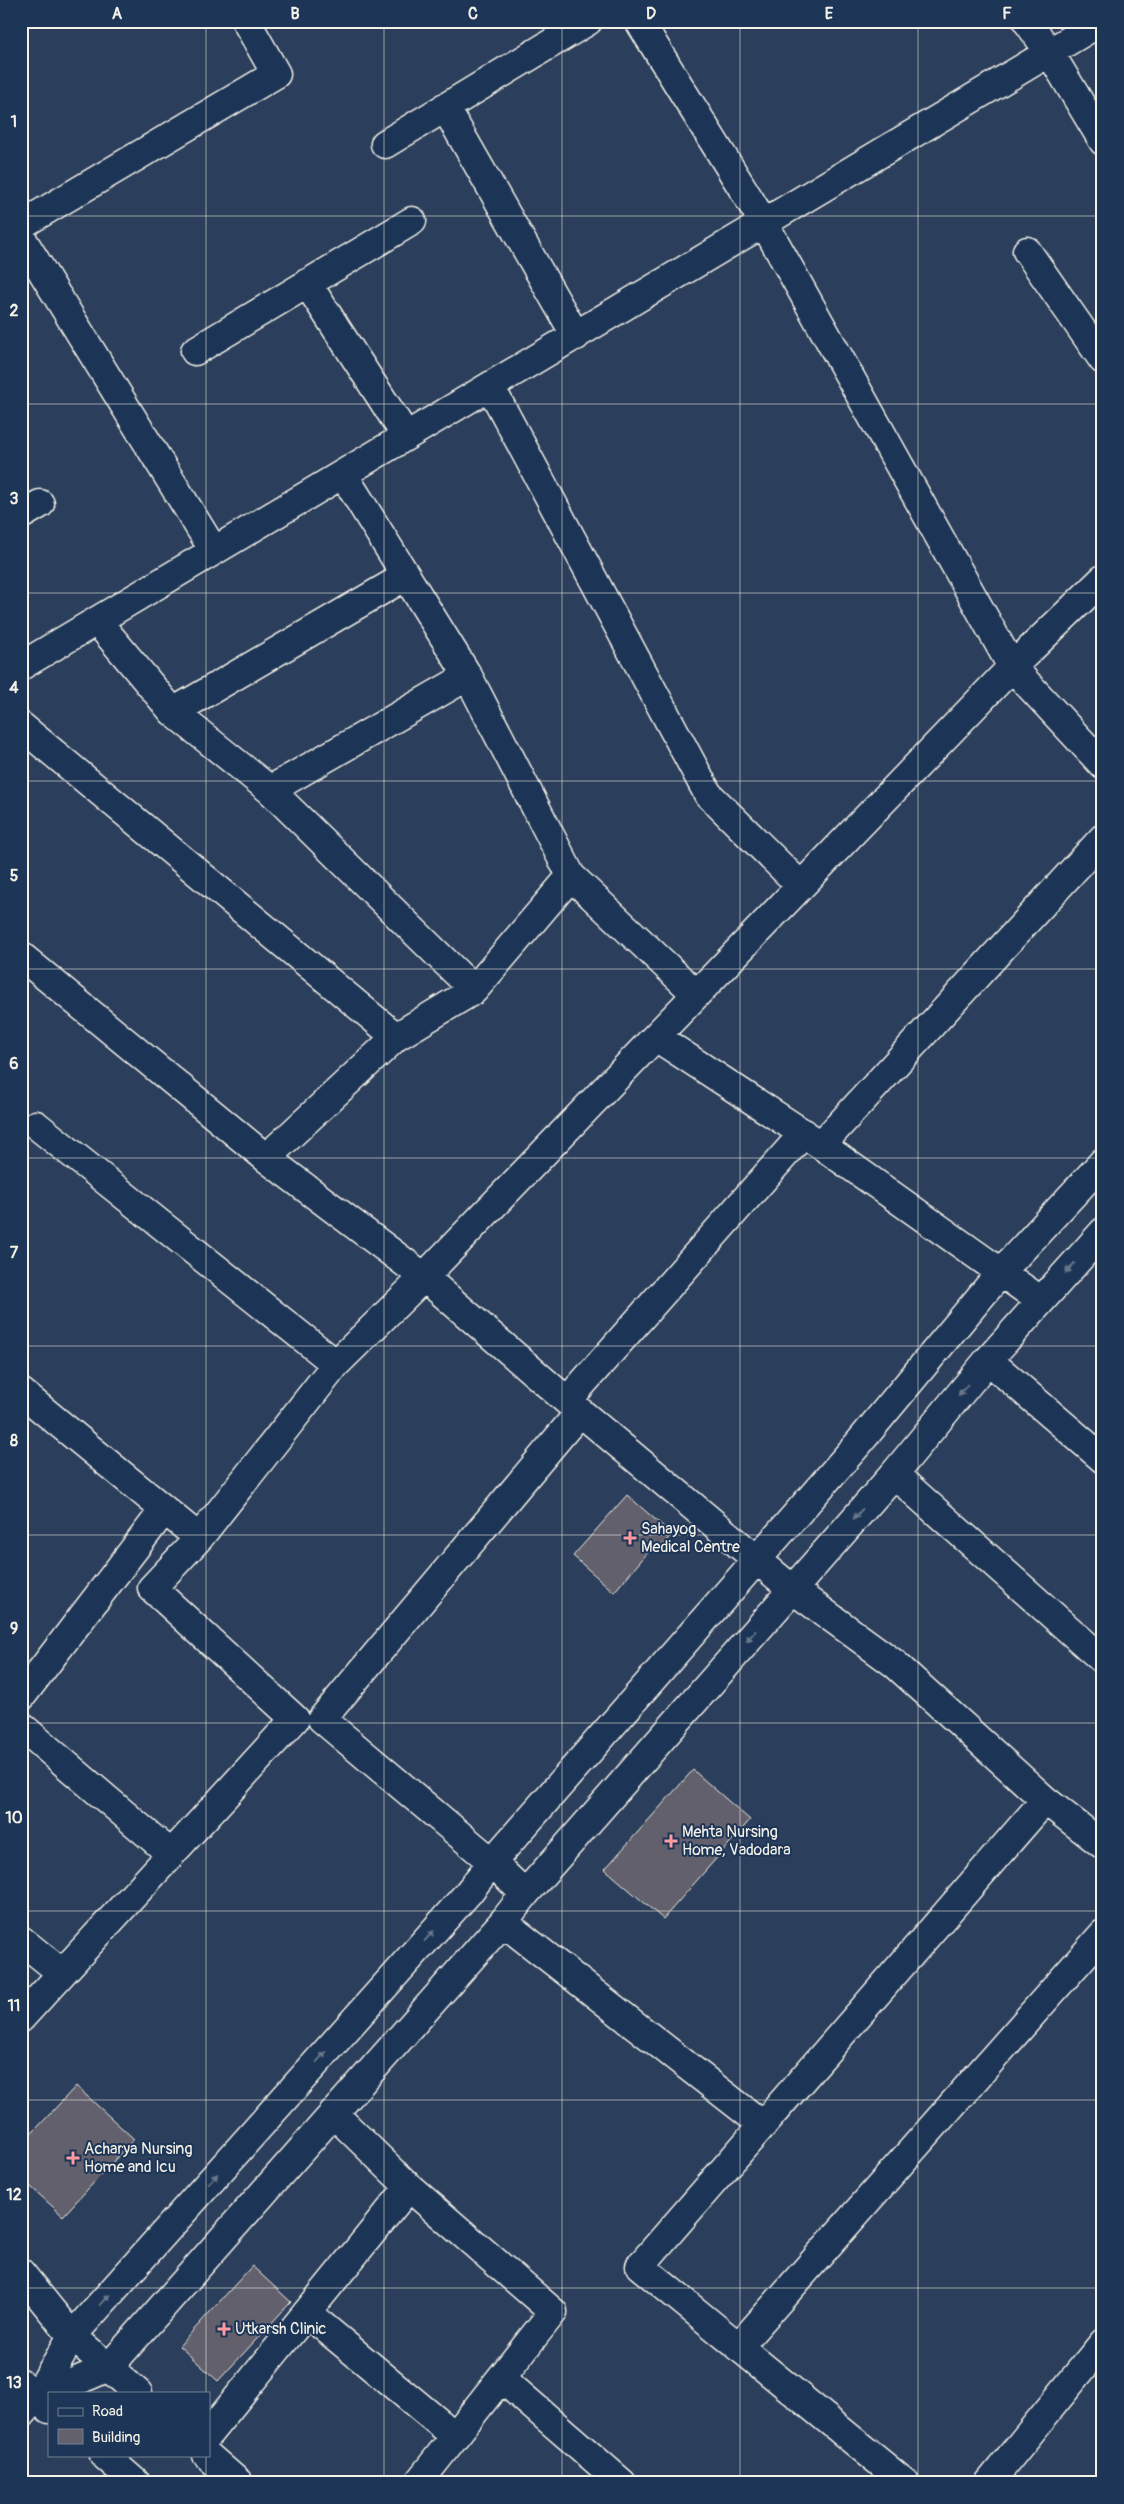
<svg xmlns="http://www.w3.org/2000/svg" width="1124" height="2504" font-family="Pangolin,sans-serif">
  <rect width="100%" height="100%" fill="#2b3e5b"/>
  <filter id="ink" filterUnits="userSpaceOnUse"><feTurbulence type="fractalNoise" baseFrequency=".02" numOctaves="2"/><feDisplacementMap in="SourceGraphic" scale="10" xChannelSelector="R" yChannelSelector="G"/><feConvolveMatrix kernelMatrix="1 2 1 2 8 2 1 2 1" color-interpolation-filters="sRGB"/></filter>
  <g filter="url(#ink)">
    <path fill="#62616c" stroke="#f4f1e8" d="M627 1495 672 1534 656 1553 651 1549 614 1592 573 1556Z
      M693 1770 750 1820 663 1919 605 1869Z
      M76 2086 134 2139 63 2216 21 2178V2145Z
      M252 2266 291 2302 218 2381 179 2346Z"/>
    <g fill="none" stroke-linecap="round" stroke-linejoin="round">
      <g stroke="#f4f1e8" stroke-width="31">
        <path id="minor" d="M639 21 764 223 1012 667 1103 765
          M1027 21 1050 53 1103 141
          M445 107 576 336
          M385 144 588 21
          M21 225 276 74 246 21
          M21 237 214 551
          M1027 251 1103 360
          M307 283 406 436
          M195 351 412 221
          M490 386 708 794 801 886
          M343 474 468 676 571 876 696 994
          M21 515 40 504
          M97 621 173 712 270 790 474 990
          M21 666 1102 21
          M173 712 406 576
          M21 726 396 1037
          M270 790 468 676
          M21 956 266 1158 424 1277 567 1401 792 1589 895 1664 1045 1800 1103 1845
          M656 1037 821 1145 1040 1300
          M36 1125 336 1364
          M821 1145 1103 838
          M266 1158 396 1037 474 990 571 876
          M988 1360 1103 1459
          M21 1392 199 1538
          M567 1401 804 1133
          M894 1474 1103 1660
          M21 1697 164 1510
          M21 1726 171 1854
          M525 1894 492 1862 322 1719 580 1412
          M503 1922 763 2125
          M21 1940 62 1973
          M21 2018 295 1719 152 1588 199 1538 336 1364 424 1277 1012 667 1103 579
          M333 2113 409 2187 553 2312 418 2483
          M307 2313 455 2436
          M738 2347 1103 1934
          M501 2378 622 2483
          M49 2393 109 2367 503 1922 525 1894 894 1474 988 1360 1103 1232
          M21 2415 36 2398 72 2336 468 1893 492 1862 858 1444 1001 1272 1103 1162
          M209 2433 409 2187
          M905 2483 640 2266 1045 1800
          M989 2483 1103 2343"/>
      </g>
      <g stroke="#f4f1e8" stroke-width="31">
        <path id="major" d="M21 2273 72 2336 138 2393
          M21 2383 49 2409
          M104 2455 136 2483
          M207 2455 239 2483"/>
      </g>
      <use href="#minor" stroke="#1d3557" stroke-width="28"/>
      <use href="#major" stroke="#1d3557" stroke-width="28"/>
    </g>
    <defs><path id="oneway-solid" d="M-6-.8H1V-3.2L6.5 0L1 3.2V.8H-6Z" transform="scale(1.25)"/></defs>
    <g fill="#68778a">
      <use href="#oneway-solid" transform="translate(1070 1268) rotate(132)"/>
      <use href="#oneway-solid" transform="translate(963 1390) rotate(130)"/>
      <use href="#oneway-solid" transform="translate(858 1514) rotate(131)"/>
      <use href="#oneway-solid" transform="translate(751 1636) rotate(131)"/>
      <use href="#oneway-solid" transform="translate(429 1936) rotate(-48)"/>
      <use href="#oneway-solid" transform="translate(321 2057) rotate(-48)"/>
      <use href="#oneway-solid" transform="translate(213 2179) rotate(-48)"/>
      <use href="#oneway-solid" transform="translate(105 2300) rotate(-48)"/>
    </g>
  </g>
  <path fill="none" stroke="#f4f1e8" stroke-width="1" stroke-opacity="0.55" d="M206 21V2393M384 21V2483M562 21V2483M740 21V2483M918 21V2483M21 216H1103M21 404H1103M21 593H1103M21 781H1103M21 969H1103M21 1158H1103M21 1346H1103M21 1535H1103M21 1723H1103M21 1911H1103M21 2100H1103M21 2288H1103M206 2455V2483"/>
  <g fill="#ff9aa2" stroke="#1d3557" stroke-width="2">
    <path d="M627.5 1530.5h5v5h5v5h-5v5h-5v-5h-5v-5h5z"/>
    <path d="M668.5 1833.5h5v5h5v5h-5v5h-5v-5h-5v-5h5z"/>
    <path d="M70.5 2150.5h5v5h5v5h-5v5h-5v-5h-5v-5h5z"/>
    <path d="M221.5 2321.5h5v5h5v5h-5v5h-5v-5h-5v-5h5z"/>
  </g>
  <g text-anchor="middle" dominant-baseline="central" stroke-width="4" stroke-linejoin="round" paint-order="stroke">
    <g font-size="16" fill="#f4f1e8" stroke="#1d3557" text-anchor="start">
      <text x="641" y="1529">Sahayog<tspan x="641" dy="18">Medical Centre</tspan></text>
      <text x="682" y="1832">Mehta Nursing<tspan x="682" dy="18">Home, Vadodara</tspan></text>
      <text x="84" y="2149">Acharya Nursing<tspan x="84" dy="18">Home and Icu</tspan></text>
      <text x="235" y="2329">Utkarsh Clinic</text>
    </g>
  </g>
  <rect width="1124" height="2504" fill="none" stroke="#1d3557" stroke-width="55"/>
  <rect x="48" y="2392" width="162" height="65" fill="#1d3557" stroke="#738091"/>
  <rect x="58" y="2408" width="25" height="8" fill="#1d3557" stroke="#738091"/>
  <text x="92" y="2416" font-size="15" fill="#f4f1e8">Road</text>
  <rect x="58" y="2429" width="25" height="15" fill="#62616c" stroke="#738091"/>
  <text x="92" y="2442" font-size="15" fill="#f4f1e8">Building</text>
  <rect x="28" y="28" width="1068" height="2448" fill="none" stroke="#f4f1e8" stroke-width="2"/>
  <g font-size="16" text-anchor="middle" font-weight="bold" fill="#f4f1e8">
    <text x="117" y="19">A</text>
    <text x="295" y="19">B</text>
    <text x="473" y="19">C</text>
    <text x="651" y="19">D</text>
    <text x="829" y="19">E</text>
    <text x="1007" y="19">F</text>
    <text x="14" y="127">1</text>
    <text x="14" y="316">2</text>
    <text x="14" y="504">3</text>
    <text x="14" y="693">4</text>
    <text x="14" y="881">5</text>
    <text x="14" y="1069">6</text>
    <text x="14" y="1258">7</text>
    <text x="14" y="1446">8</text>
    <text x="14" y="1634">9</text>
    <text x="14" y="1823">10</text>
    <text x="14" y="2011">11</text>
    <text x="14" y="2200">12</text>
    <text x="14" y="2388">13</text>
  </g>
</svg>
